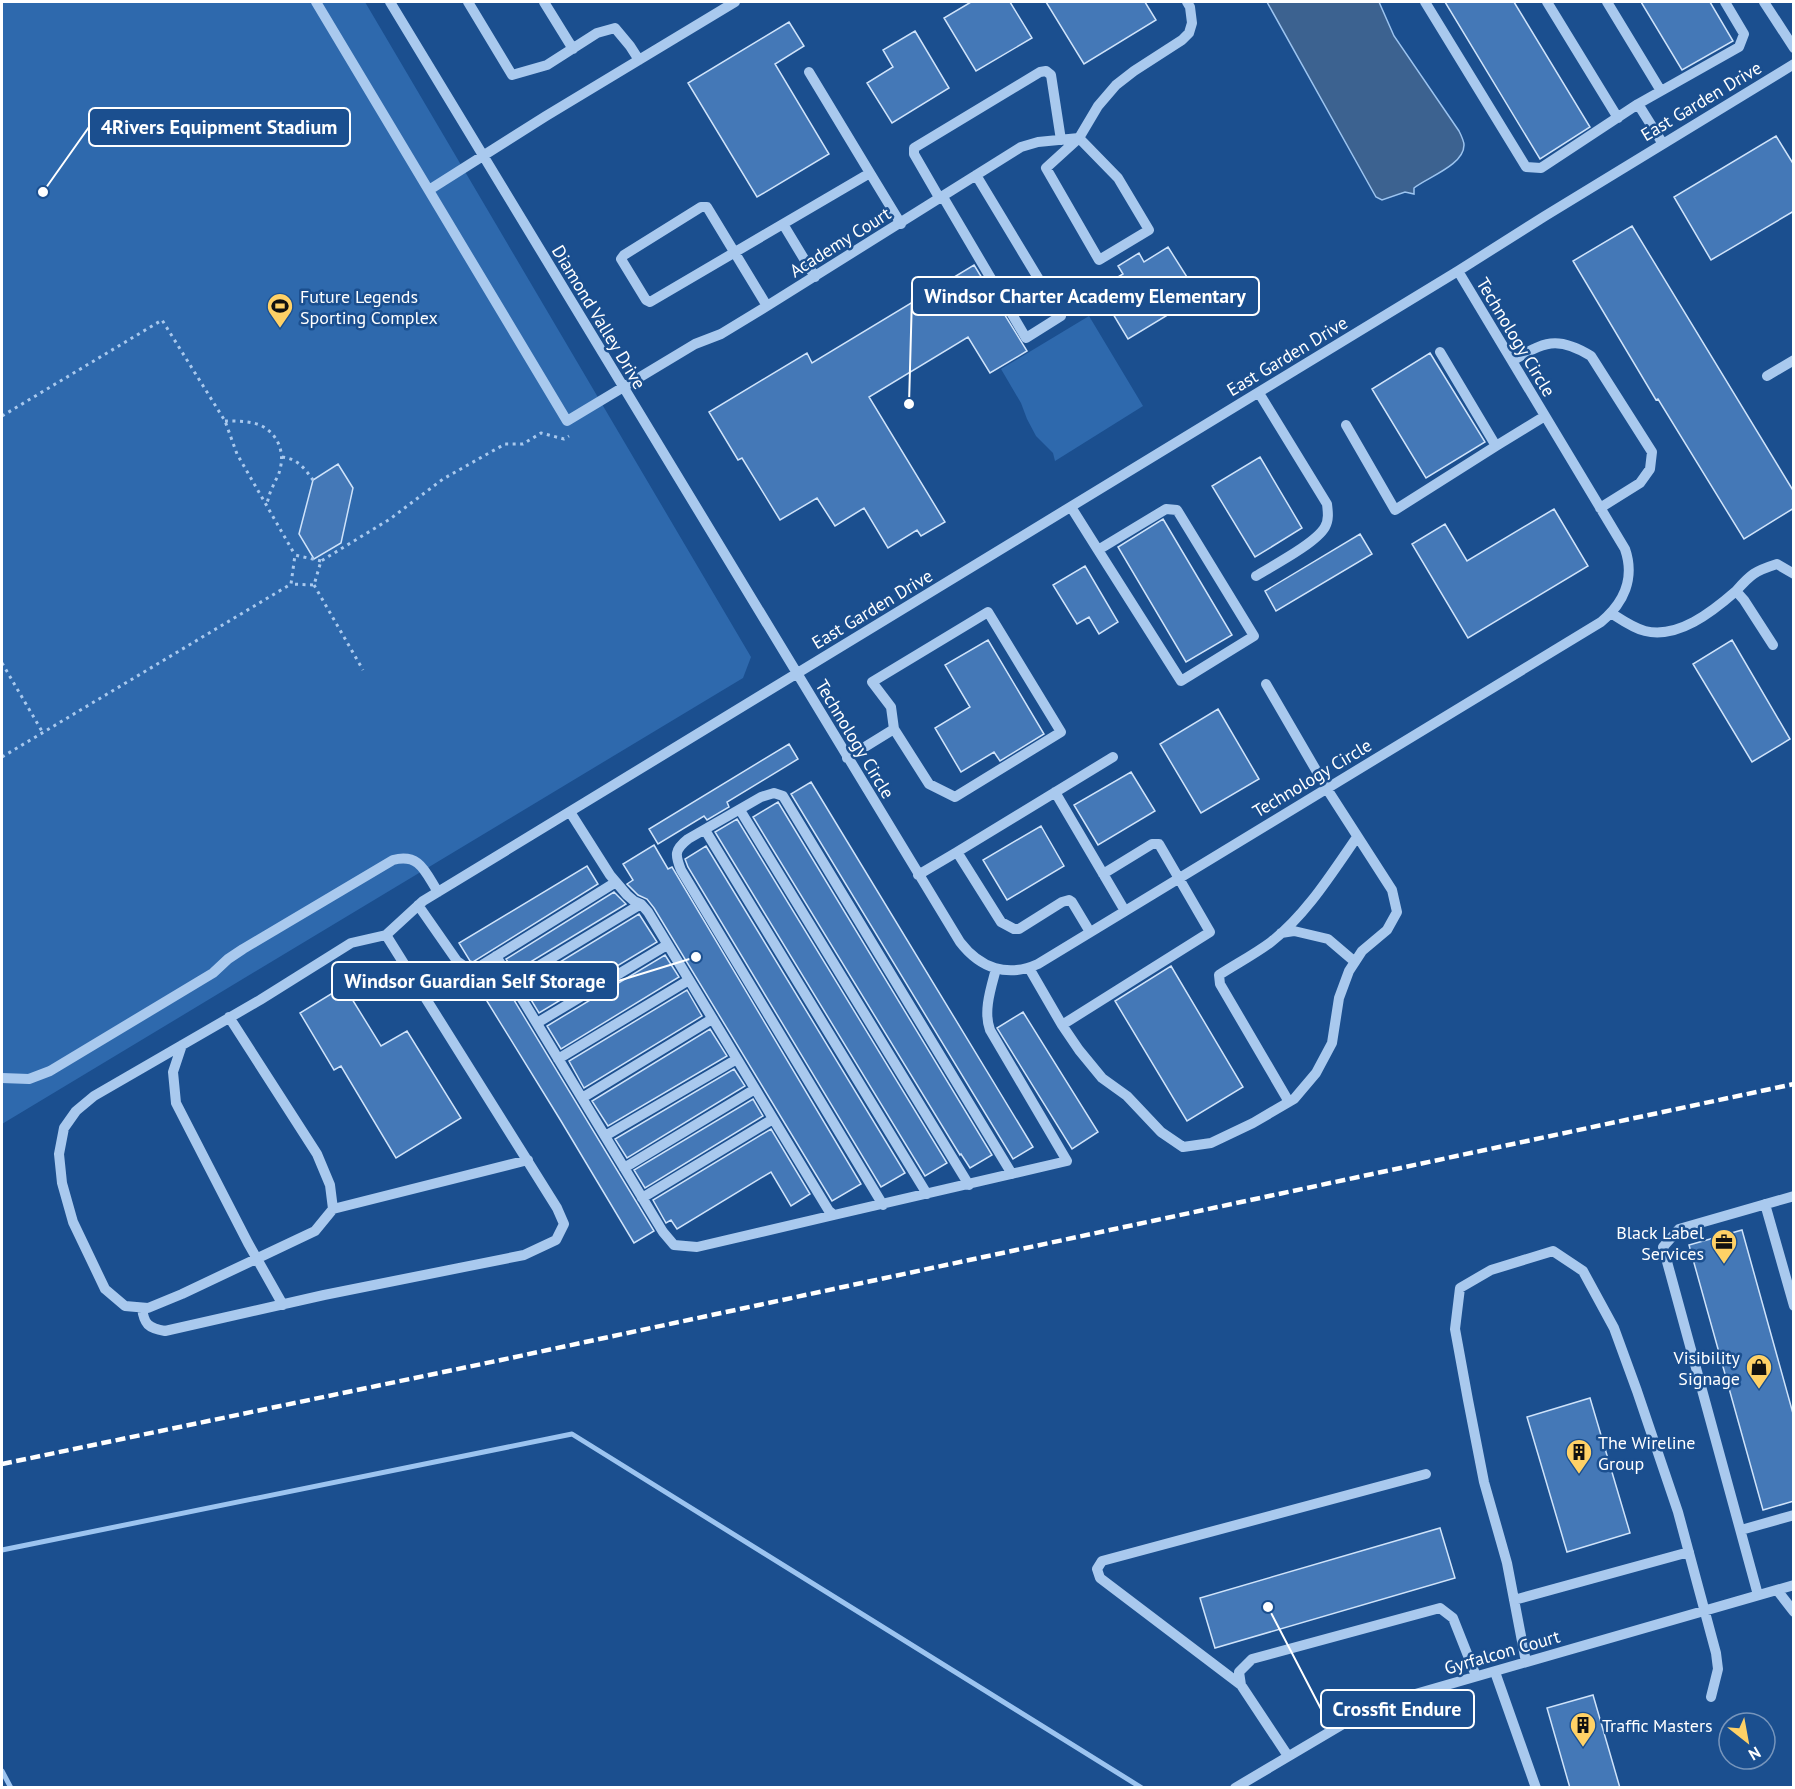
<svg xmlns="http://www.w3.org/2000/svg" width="1795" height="1789" font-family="'PT Sans',sans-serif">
  <rect width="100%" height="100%" fill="#1b4f8f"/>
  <path fill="#2e69ad" d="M2 2H365L751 657 743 678 2 1124Z
    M1089 316 1143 406 1055 461 1053 453 1036 436 1027 419 1021 403 1001 369Z"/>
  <path fill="#3c6290" stroke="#9cc4f0" stroke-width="1.5" d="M1267 2H1379L1394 36 1459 131C1461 135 1464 141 1464 145 1464 165 1428 177 1414 188V194L1405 192 1382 200 1376 197Z"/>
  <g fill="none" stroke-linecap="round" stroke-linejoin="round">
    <path stroke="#9cc4f0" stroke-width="5" d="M2 1550 572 1434 1142 1788
      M2 1771 11 1788"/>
  </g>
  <path fill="#4478b7" stroke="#cfe3fa" stroke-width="1.5" d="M971 2H1010L1032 38 976 71 944 18Z
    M1046 2H1145L1156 20 1084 64Z
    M1445 2H1514L1590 127 1540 159Z
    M1641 2H1710L1733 41 1682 70Z
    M789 22 804 46 775 64 829 154 757 197 688 83Z
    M915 31 949 88 892 123 867 83 893 67 883 50Z
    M1776 136 1794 165V211L1711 260 1674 197Z
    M1632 226 1794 492V508L1744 539 1658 399 1656 400 1573 261Z
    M1168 247 1199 296 1128 339 1098 289 1123 274 1118 266 1139 253 1144 262Z
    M974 265 1027 351 990 373 968 337 869 397 945 522 921 536 917 530 888 548 864 508 835 526 817 498 780 520 742 458 738 460 709 412 807 353 812 363Z
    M1430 353 1485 442 1426 478 1372 389Z
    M1260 457 1302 528 1255 557 1212 486Z
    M338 464 353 488 341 543 314 559 299 534 313 480Z
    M1554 509 1588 566 1468 638 1412 544 1445 524 1467 561Z
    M1163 519 1232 635 1186 662 1118 547Z
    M1360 534 1372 554 1276 611 1265 591Z
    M1085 566 1118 622 1099 634 1089 617 1077 624 1053 585Z
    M988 640 1044 734 1000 761 994 752 961 772 935 728 970 707 945 665Z
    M1732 640 1790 739 1752 762 1693 664Z
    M1218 709 1259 779 1201 813 1160 744Z
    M789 744 798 759 727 802 729 807 707 820 704 816 658 844 649 829Z
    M1131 772 1155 811 1098 845 1074 805Z
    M811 782 1033 1147 1013 1159 791 794Z
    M778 802 992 1155 970 1168 961 1154 960 1155 753 817Z
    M737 819 947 1163 925 1176 715 832Z
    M1041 826 1064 866 1007 900 983 860Z
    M654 845 668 869 672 867 861 1184 832 1201 654 908 647 899 638 895 627 884 633 880 623 864Z
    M706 846 905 1173 881 1187 688 867 685 859Z
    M587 866 598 884 473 962 470 961 459 943Z
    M614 892 626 904 514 972 506 959Z
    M639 914 657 942 539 1013 522 985Z
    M665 955 679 977 561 1049 547 1026Z
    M1171 966 1243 1087 1187 1121 1115 1001Z
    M494 967 654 1231 634 1243 561 1121 477 985 482 981 479 976Z
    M344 986 381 1046 407 1031 461 1118 396 1158 341 1066 334 1070 300 1013Z
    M687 990 702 1016 584 1088 569 1061Z
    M1023 1012 1098 1132 1072 1149 997 1028Z
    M710 1029 727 1056 608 1126 592 1101Z
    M734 1069 745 1086 627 1158 615 1139Z
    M753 1099 763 1116 645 1188 634 1170Z
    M771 1129 810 1194 791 1206 771 1172 677 1229 671 1220 666 1223 653 1200Z
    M1742 1230 1794 1417V1501L1763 1510 1689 1245Z
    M1590 1398 1630 1533 1567 1552 1527 1417Z
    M1440 1528 1455 1578 1215 1648 1200 1598Z
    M1593 1695 1620 1788H1570L1547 1708Z"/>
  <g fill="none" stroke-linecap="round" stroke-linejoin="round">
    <path stroke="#a9c9ee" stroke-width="3" stroke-dasharray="3 4.5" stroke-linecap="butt" d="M2 416 162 320 225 421 237 454 295 555
      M225 421C234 421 244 421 253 423 274 427 286 449 280 469 279 476 275 480 273 486 270 491 269 497 267 503
      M282 457C298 459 304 468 313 480
      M321 561 295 555 291 584 314 585 321 561 390 519 443 479 505 444H523L541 433 564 439 569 436
      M314 585 363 670
      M2 663 43 733
      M2 757 291 584"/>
    <path stroke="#a9c9ee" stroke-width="10" d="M316 2 567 421 695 344 721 334 767 306 1021 147 1038 142 1079 138
      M390 2 960 942C980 968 1007 978 1038 964L1601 622C1624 603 1635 578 1625 549L1458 271
      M468 2 512 75 547 65 597 33 615 28 630 46 639 60
      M544 2 573 49
      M1425 2 1526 167 1541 168 1638 104 1739 47 1744 34 1725 2
      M1547 2 1618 118
      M1607 2 1661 91
      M1764 2 1794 48
      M809 72 870 173
      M1638 104 1663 144
      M1079 138 1118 178 1149 230 1099 260 1046 168 1079 138 1098 106 1116 85 1134 71 1182 40 1189 33 1192 23 1190 7 1187 2
      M429 190 546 116 735 2
      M943 197 1026 338 1061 316 976 175
      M940 199 914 154V148L1040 72 1046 71 1051 75 1061 140
      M783 224 815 277
      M767 306 707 207H701L624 255 621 259 646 300 650 302 870 173 901 224
      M1440 352 1496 446 1545 416
      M1512 361C1544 342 1557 335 1591 356L1652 452 1650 469 1640 483 1600 508
      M1767 376 1794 360
      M1346 425 1395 510 1496 446
      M1071 507 1098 550 1166 509 1177 510 1254 636 1181 681 1098 550
      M1256 576C1274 565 1316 543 1325 527 1329 520 1328 512 1327 504L1259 393
      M1736 591C1751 574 1755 571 1777 564L1794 574
      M1611 613C1622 620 1633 628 1645 631 1678 639 1712 612 1736 591L1744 600 1773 645
      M847 758 894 729 891 707 872 682 988 612 1061 732 955 797 929 784 894 729
      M1055 792 1125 911
      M740 810 969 1185
      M570 812 610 875 627 895 634 901 641 904 648 912 829 1211 834 1215 1067 1161 990 1030C983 1011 991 988 996 969
      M705 830 927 1194
      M957 852 1113 757
      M918 875 957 852 1001 922 1014 929H1019L1062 902 1069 900 1072 902 1090 932
      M418 905 457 961 467 968 474 970 616 882
      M1281 933 1294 931 1328 939 1355 962
      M496 956 663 1232 674 1245 697 1247 834 1215
      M1029 968 1062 1025 1210 932 1159 844H1152L1103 874
      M512 982 641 904
      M229 1017 317 1154 330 1185 333 1209 315 1231 182 1294 148 1308 125 1306 105 1289 73 1222 62 1183 59 1154 64 1128 76 1111 94 1096 260 1000 351 943 386 935 423 901 1458 271 1545 216 1794 64
      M537 1023 667 945
      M1062 1025 1079 1050 1102 1078 1127 1096 1161 1132 1183 1147 1211 1143 1253 1123 1294 1099 1316 1073 1332 1043 1339 998 1349 971 1362 951 1387 930 1397 912 1392 890 1327 789 1266 684
      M182 1045 173 1072 176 1103 248 1243 283 1305
      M558 1059 689 980
      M2 1078 29 1079 50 1071 213 973 228 959 243 949 393 860C420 853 425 872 438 892
      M582 1098 712 1019
      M1289 1102 1220 984 1219 975C1236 964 1255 954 1271 942 1306 915 1332 873 1357 837
      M605 1136 737 1059
      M624 1168 755 1089
      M642 1198 773 1119
      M1765 1204 1794 1306
      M883 1205 681 870C675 855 674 850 688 839L761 797 774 793 783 796 1012 1174
      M333 1209 528 1160
      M142 1308C144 1324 148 1328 165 1331L324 1295 524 1255 556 1240 564 1224 557 1208 386 935
      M1741 1530 1794 1515
      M1777 1590 1794 1612
      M1758 1595 1663 1247 1679 1229 1794 1196
      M1514 1600 1689 1552
      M1526 1662 1507 1563 1484 1482 1468 1400 1455 1329 1460 1288 1491 1270 1553 1251 1583 1271 1614 1328 1637 1391 1678 1512 1716 1653 1718 1669 1711 1697
      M1495 1672 1536 1788
      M1241 1685 1100 1578 1097 1569 1102 1561 1426 1474
      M1288 1756 1241 1685 1239 1672 1252 1659 1440 1608 1453 1618 1476 1676
      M1235 1788 1355 1717 1405 1697 1794 1585"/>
    <path stroke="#fff" stroke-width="4.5" stroke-dasharray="10 4.5" stroke-linecap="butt" d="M2 1464 501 1360 1794 1084"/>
  </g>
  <defs>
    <g id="stadium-pin" transform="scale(1.35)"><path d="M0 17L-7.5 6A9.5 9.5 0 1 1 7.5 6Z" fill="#ffd166" stroke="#1b4f8f"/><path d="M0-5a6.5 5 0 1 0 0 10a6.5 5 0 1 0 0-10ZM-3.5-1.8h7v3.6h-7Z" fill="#111"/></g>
    <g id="office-pin" transform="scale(1.35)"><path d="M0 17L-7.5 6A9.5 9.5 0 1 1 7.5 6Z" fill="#ffd166" stroke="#1b4f8f"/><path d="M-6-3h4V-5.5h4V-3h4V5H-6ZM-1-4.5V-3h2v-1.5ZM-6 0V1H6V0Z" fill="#111"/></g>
    <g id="shop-pin" transform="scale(1.35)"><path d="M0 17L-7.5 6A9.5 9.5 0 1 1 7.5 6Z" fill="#ffd166" stroke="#1b4f8f"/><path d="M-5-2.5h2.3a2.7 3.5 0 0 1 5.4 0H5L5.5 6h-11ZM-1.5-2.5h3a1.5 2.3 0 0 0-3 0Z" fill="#111"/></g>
    <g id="building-pin" transform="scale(1.35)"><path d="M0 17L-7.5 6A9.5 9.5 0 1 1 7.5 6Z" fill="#ffd166" stroke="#1b4f8f"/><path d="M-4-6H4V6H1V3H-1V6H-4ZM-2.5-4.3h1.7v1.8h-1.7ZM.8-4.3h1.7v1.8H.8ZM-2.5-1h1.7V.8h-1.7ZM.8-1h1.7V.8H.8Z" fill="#111"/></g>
  </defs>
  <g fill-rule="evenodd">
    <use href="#stadium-pin" x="280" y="306"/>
    <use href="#office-pin" x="1724" y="1242"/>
    <use href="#shop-pin" x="1759" y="1367"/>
    <use href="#building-pin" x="1579" y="1452"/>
    <use href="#building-pin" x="1583" y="1725"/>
  </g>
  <g text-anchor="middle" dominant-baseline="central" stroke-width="5" stroke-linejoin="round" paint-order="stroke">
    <g font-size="18" fill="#fff" stroke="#1b4f8f">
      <text transform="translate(1701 101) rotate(-31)">East Garden Drive</text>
      <text transform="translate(840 242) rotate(-32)">Academy Court</text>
      <text transform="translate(599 317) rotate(59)">Diamond Valley Drive</text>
      <text transform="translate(1516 337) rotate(59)">Technology Circle</text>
      <text transform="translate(1287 356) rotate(-31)">East Garden Drive</text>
      <text transform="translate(872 609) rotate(-31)">East Garden Drive</text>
      <text transform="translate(855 739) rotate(59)">Technology Circle</text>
      <text transform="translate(1312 778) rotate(-31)">Technology Circle</text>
      <text transform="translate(1502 1652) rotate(-16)">Gyrfalcon Court</text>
    </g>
    <g font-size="18" fill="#fff" stroke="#1b4f8f" text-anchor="start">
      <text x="300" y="296">Future Legends<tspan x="300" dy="21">Sporting Complex</tspan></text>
      <text x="1704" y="1232" text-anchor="end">Black Label<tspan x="1704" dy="21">Services</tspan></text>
      <text x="1740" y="1357" text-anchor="end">Visibility<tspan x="1740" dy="21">Signage</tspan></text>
      <text x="1598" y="1442">The Wireline<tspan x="1598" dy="21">Group</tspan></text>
      <text x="1602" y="1725">Traffic Masters</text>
    </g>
  </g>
  <path fill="none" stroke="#fff" stroke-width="2" d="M43 192L89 127M909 404L912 296M696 957L618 981M1268 1607L1321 1709"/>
  <g fill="#fff" stroke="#1b4f8f" stroke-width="2">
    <circle cx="43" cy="192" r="6"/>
    <circle cx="909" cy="404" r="6"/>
    <circle cx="696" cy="957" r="6"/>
    <circle cx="1268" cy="1607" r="6"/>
  </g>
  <g fill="#1b4f8f" stroke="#fff" stroke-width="2">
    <rect x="89" y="108" width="261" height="38" rx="6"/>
    <rect x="912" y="277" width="347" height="38" rx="6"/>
    <rect x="332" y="962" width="286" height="38" rx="6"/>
    <rect x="1321" y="1690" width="153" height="38" rx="6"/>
  </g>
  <g font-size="20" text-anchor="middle" font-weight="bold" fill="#fff">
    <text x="219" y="134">4Rivers Equipment Stadium</text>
    <text x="1085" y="303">Windsor Charter Academy Elementary</text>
    <text x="475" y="988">Windsor Guardian Self Storage</text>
    <text x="1397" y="1716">Crossfit Endure</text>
  </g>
  <rect width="1795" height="1789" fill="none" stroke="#ffffff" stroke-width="6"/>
  <g transform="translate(1747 1741) rotate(149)"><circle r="28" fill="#1b4f8f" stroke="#7695bc" stroke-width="1.5"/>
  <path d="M0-4.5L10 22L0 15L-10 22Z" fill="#ffd166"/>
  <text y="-9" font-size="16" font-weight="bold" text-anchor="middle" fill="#ffffff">N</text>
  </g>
</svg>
